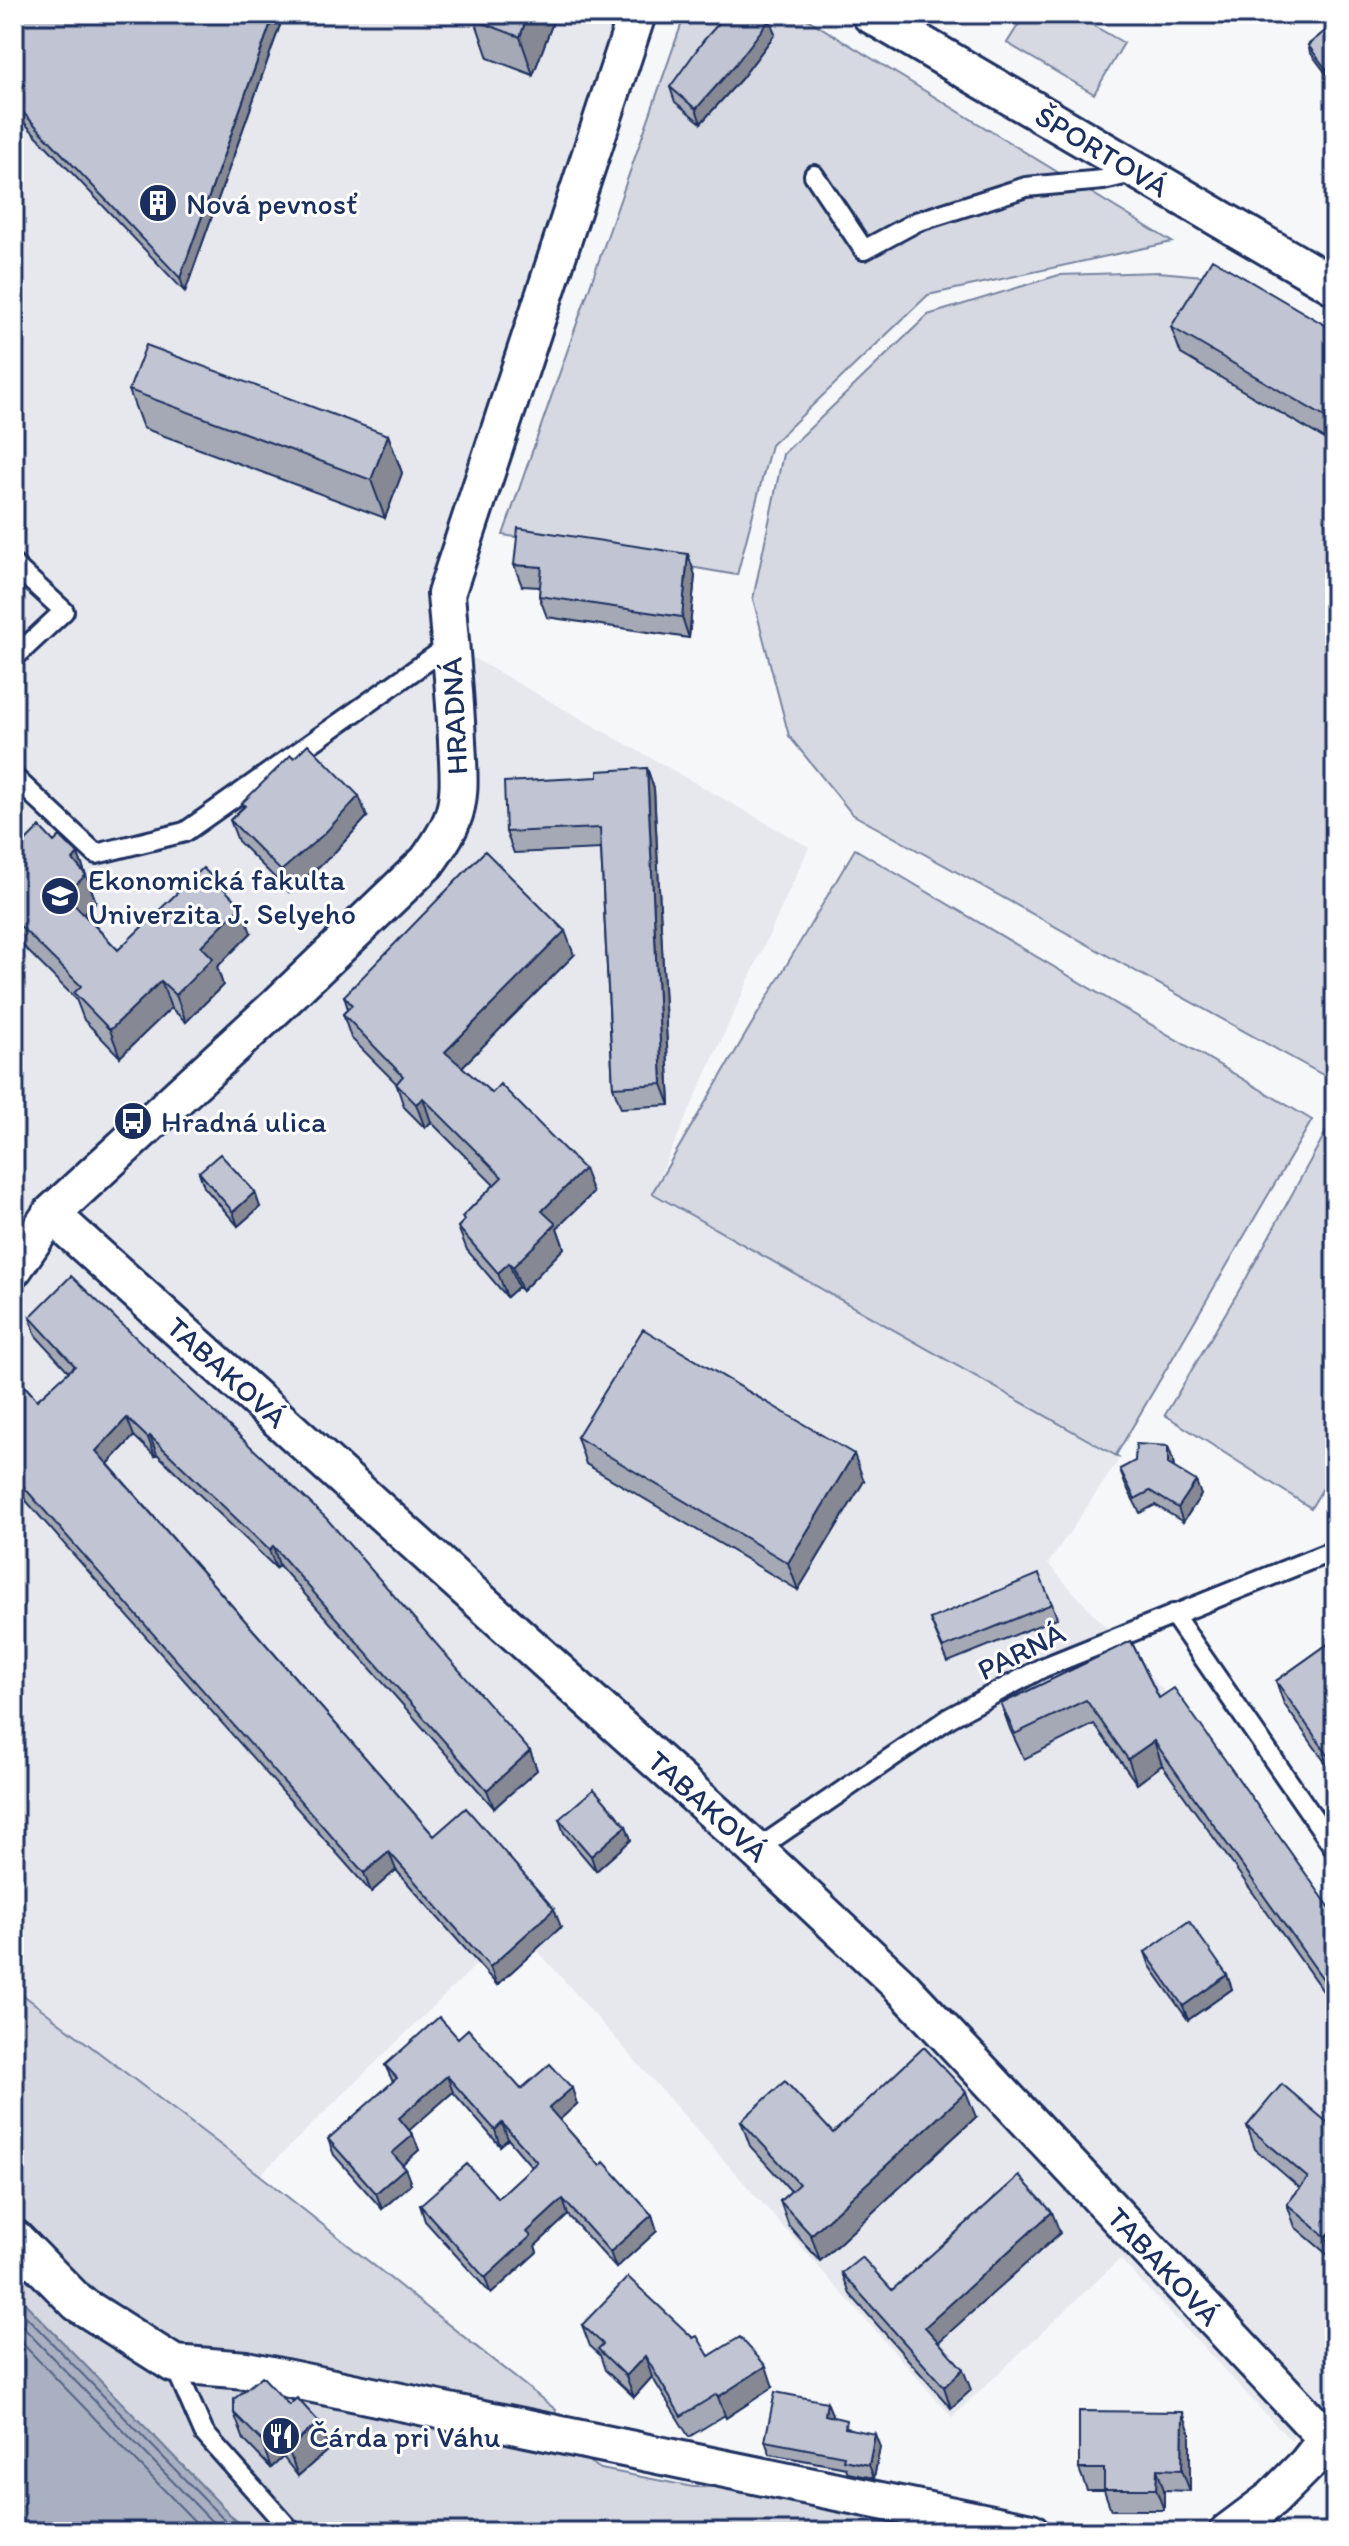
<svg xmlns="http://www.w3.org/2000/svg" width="1349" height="2546" font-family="Itim,sans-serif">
  <rect width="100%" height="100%" fill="#f6f7f9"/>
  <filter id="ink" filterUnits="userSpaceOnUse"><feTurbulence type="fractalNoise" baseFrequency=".0125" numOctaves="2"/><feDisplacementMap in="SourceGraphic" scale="16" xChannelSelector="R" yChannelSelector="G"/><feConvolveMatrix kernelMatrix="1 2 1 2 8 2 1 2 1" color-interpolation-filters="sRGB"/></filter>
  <g filter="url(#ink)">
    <path fill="#e6e8ee" d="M14 14H637L482 483 450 645 809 847 652 1193 1120 1458 1048 1564 1183 1712 1335 1927V2387L1291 2441 1120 2259 952 2417 537 1950 497 1985 477 1964 260 2175 14 1988Z"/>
    <path fill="#d6d9e2" stroke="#7884a0" stroke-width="2" d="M685 14H799L1172 242 928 295 771 445 737 575 503 535Z
      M1025 14H1073L1124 43 1094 94 1007 43Z
      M1159 272 1203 276 1335 353V1073L1323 1075 852 814 789 736 753 599 783 454 928 315 1059 275Z
      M855 849 1312 1120 1116 1455 1120 1458 652 1193Z
      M1335 1115V1468L1311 1508 1165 1415 1247 1277Z
      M14 1988 260 2175 556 2410 548 2446 572 2451 601 2469 693 2487H737L898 2521 940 2532H247L14 2292Z"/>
    <path fill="#a9b0c1" stroke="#707c99" stroke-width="2" d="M14 2292 244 2529 247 2532H14Z"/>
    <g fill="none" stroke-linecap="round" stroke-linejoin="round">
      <path stroke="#546386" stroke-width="2" d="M14 2304 236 2532
        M14 2318 222 2532
        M14 2335 205 2532"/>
      <g stroke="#1b2f5e" stroke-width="24">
        <path id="lane" d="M814 175 864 250 916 222 1026 187 1103 180 1137 172
          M14 565 64 611 14 658
          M14 777 96 854 185 832 450 645
          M1173 1614 1335 1849
          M756 1850 949 1718 1042 1668 1335 1550
          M174 2364 204 2433 292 2532"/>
      </g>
      <g stroke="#1b2f5e" stroke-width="42">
        <path id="street" d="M870 14 1335 286
          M51 1214 756 1850 902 1987 1326 2438
          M14 1268 51 1214 277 1006 427 862C436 849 446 836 452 820 462 795 458 767 457 741 455 692 450 643 446 594L637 14
          M14 2238 78 2303 174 2364 246 2370 1031 2532
          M1228 2532 1272 2499 1307 2464 1335 2428"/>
      </g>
      <use href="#lane" stroke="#fff" stroke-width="18"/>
      <use href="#street" stroke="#fff" stroke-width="36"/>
    </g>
    <path fill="#a5a9b5" stroke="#1b2f5e" stroke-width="2" d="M14 14H284L185 292 14 112Z
      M477 14H556L533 75 488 58 475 20Z
      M1335 23V71L1328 76 1310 52 1308 45Z
      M775 34 741 79 701 123 675 102 670 87Z
      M1171 327 1335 331V445L1181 354Z
      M129 390 388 435 402 473 385 518 143 428Z
      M514 565 695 575 689 638 547 617 539 596 540 587 522 586Z
      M647 768 654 789 670 1105 621 1108 613 1087 601 849 514 853 506 832 598 777Z
      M242 803 367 817 332 855 289 892 238 841 230 820 243 807Z
      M14 842 19 848 54 842 78 854 96 902 84 914 118 950 251 933 217 967 223 985 186 1022 171 1008 120 1057 84 1020 76 999 14 937Z
      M574 955 462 1067 593 1193 557 1228 564 1248 522 1291 518 1287 507 1297 467 1250 458 1227 464 1221 462 1217 494 1185 431 1122 425 1128 404 1107 396 1083 351 1038 343 1014 348 1009 344 996Z
      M199 1172 260 1207 238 1226 204 1187Z
      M30 1317 530 1751 537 1770 494 1808 279 1565 276 1568 157 1454 155 1456 134 1436 108 1464 434 1836 561 1927 497 1985 396 1870 371 1892 14 1487V1374L37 1400 69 1372 36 1336Z
      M577 1437 864 1481 798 1590 586 1464Z
      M1173 1460 1174 1468 1201 1495 1183 1522 1155 1505 1140 1513 1125 1484 1120 1469Z
      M1052 1604 1057 1618 948 1662 930 1619Z
      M1335 1639V1776L1284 1704 1276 1681Z
      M1131 1641 1159 1698 1335 1915V2008L1162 1765 1137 1784 1094 1724 1024 1759 1010 1729 1001 1704Z
      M559 1819 626 1826 631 1840 596 1871 564 1833Z
      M1145 1952 1227 1975 1232 1989 1188 2020 1150 1966Z
      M458 2038 521 2089 577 2104 559 2120 600 2166 652 2215 657 2231 616 2268 568 2215 535 2246 537 2252 491 2294 425 2221 420 2205 498 2198 532 2167 508 2139 500 2146 453 2092 409 2130 419 2150 402 2165 411 2184 382 2209 334 2155 328 2139 393 2082 385 2065Z
      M976 2117 820 2261 789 2226 780 2201 791 2191 750 2146 741 2121 833 2133Z
      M1247 2126 1335 2129V2261L1295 2227 1287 2204 1300 2188 1255 2149Z
      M1060 2233 938 2342 971 2390 951 2408 850 2294 842 2273 892 2290Z
      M582 2325 709 2356 773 2387 726 2418 725 2415 689 2437 652 2377 634 2397 605 2370 600 2355 590 2346Z
      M289 2405 319 2422 329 2449 298 2476 283 2457 271 2468 244 2440 234 2413Z
      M832 2414 831 2417 880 2447 874 2478 848 2473 846 2468 770 2454 765 2441Z
      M1190 2433V2491L1164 2490V2510H1111L1104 2490H1087L1079 2469Z"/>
    <path fill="#868994" stroke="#1b2f5e" stroke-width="2" d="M274 14H284L185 292 180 278Z
      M528 14H556L533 75 520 37Z
      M770 19 775 34 741 79 701 123 696 109Z
      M1335 62V71L1328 76 1326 69Z
      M388 435 402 473 385 518 371 480Z
      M688 554 695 575 689 638 682 617Z
      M647 768 654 789 670 1105 662 1084Z
      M359 796 367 817 332 855 289 892 281 871Z
      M78 854 96 902 75 922 65 895 73 860Z
      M241 906 251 933 217 967 223 985 186 1022 176 995 201 946Z
      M565 931 574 955 454 1075 445 1052Z
      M161 981 171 1008 120 1057 110 1030Z
      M423 1098 431 1122 425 1128 416 1104Z
      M584 1169 593 1193 557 1228 564 1248 522 1291 513 1267 542 1211Z
      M255 1192 260 1207 238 1226 233 1212Z
      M509 1263 518 1287 507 1297 498 1273Z
      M127 1418 134 1436 103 1469 96 1451Z
      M150 1436 157 1454 155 1456 148 1438Z
      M1168 1446 1173 1460 1174 1479 1168 1464Z
      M854 1454 864 1481 798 1590 788 1563Z
      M1196 1481 1201 1495 1183 1522 1178 1508Z
      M273 1546 279 1565 276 1568 269 1550Z
      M1154 1741 1162 1765 1137 1784 1128 1759Z
      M530 1751 537 1770 494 1808 487 1790Z
      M626 1826 631 1840 596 1871 591 1856Z
      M389 1852 396 1870 371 1892 364 1873Z
      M554 1909 561 1927 497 1985 490 1967Z
      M1227 1975 1232 1989 1188 2020 1183 2006Z
      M447 2076 453 2092 405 2134 399 2118Z
      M572 2088 577 2104 555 2124 549 2108Z
      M966 2092 976 2117 820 2261 811 2235Z
      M502 2123 508 2139 500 2146 495 2130Z
      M413 2135 419 2150 398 2169 392 2153Z
      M405 2168 411 2184 382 2209 376 2193Z
      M563 2199 568 2215 535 2246 537 2252 491 2294 485 2278 527 2232Z
      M1052 2212 1060 2233 932 2348 925 2327Z
      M652 2215 657 2231 616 2268 610 2252Z
      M1335 2227V2261L1326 2237Z
      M645 2356 652 2377 634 2397 626 2376Z
      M766 2366 773 2387 726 2418 718 2397Z
      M963 2369 971 2390 951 2408 944 2387Z
      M827 2402 832 2414 829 2428 825 2415Z
      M1183 2412 1190 2433V2491L1182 2470Z
      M319 2422 329 2449 298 2476 288 2449Z
      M273 2430 283 2457 271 2468 261 2440Z
      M875 2434 880 2447 874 2478 869 2465Z
      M1157 2469 1164 2490V2510L1156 2489Z"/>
    <path fill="#c0c4d3" stroke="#1b2f5e" stroke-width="2" d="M14 14H274L180 278 14 103Z
      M477 14H528L520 37 475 20Z
      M727 14H763L770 19 735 65 696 109 670 87 704 40Z
      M1335 23V62L1326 69 1308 45Z
      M1212 259 1335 331V423L1171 327Z
      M146 345 388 435 371 480 129 390Z
      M518 528 688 554 682 617 539 596 542 567 514 565Z
      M308 744 359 796 324 834 281 871 230 820 245 806 242 803 291 755 294 758Z
      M647 768 662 1084 613 1087 600 828 506 832 504 782 598 777V771Z
      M40 827 54 842 60 836 78 854 73 860 86 875 65 895 118 950 203 868 241 906 201 946 213 958 176 995 161 981 110 1030 74 993 81 986 14 920V842L19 848Z
      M485 851 565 931 445 1052 492 1093 500 1084 584 1169 542 1211 556 1224 513 1267 509 1263 498 1273 458 1227 465 1220 462 1217 502 1177 423 1098 416 1104 396 1084 403 1076 343 1014 352 1005 344 996Z
      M220 1154 255 1192 233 1212 199 1172Z
      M71 1276 326 1518 530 1751 487 1790 273 1546 269 1550 150 1436 148 1438 127 1418 96 1451 434 1836 466 1808 554 1909 490 1967 389 1852 364 1873 14 1476V1374L37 1400 75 1366 30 1317Z
      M643 1329 854 1454 788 1563 577 1437Z
      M1136 1444 1168 1446V1464L1196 1481 1178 1508 1150 1491 1135 1499 1120 1469 1135 1461Z
      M1039 1574 1052 1604 943 1648 930 1619Z
      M1335 1639V1765L1276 1681Z
      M1131 1641 1159 1698 1174 1688 1335 1915V1996L1154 1741 1128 1759 1086 1700 1015 1734 1001 1704Z
      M594 1789 626 1826 591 1856 559 1819Z
      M1189 1921 1227 1975 1183 2006 1145 1952Z
      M439 2017 458 2038 468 2029 521 2089 550 2064 572 2088 549 2108 600 2166 604 2162 652 2215 610 2252 563 2199 527 2232 531 2236 485 2278 420 2205 467 2164 498 2198 537 2162 502 2123 495 2130 447 2076 399 2118 413 2135 392 2153 405 2168 376 2193 328 2139 397 2078 385 2065Z
      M924 2047 966 2092 811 2235 780 2201 799 2184 741 2121 785 2081 833 2133Z
      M1282 2084 1335 2129V2227L1326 2237 1287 2204 1308 2178 1247 2126Z
      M1019 2176 1052 2212 925 2327 963 2369 944 2387 842 2273 862 2257 892 2290Z
      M628 2277 693 2338 697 2336 709 2356 740 2337 766 2366 718 2397 717 2394 681 2416 645 2356 626 2376 598 2349 603 2344 582 2325Z
      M262 2376 289 2405 297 2398 319 2422 288 2449 273 2430 261 2440 234 2413V2399Z
      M775 2392 827 2402 825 2415 846 2420 845 2428 875 2434 869 2465 843 2460 844 2456 765 2441Z
      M1079 2411 1183 2412 1182 2470 1157 2469 1156 2489H1104V2469H1079Z"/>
  </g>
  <defs>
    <g id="building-disc" transform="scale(2)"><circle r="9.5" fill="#1b2f5e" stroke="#fff"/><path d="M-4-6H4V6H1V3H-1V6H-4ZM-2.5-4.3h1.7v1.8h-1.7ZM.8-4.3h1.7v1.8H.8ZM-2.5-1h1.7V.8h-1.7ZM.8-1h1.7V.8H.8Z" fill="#fff"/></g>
    <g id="university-disc" transform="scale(2)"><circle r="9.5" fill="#1b2f5e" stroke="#fff"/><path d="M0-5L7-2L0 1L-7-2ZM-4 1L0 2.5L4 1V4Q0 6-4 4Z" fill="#fff"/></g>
    <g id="bus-disc" transform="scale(2)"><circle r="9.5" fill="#1b2f5e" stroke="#fff"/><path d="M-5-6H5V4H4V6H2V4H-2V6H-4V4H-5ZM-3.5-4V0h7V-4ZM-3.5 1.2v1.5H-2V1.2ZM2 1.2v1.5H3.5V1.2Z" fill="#fff"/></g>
    <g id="restaurant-disc" transform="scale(2)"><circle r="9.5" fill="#1b2f5e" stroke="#fff"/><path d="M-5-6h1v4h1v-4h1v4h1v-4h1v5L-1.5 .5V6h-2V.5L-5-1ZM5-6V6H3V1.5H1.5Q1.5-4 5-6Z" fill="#fff"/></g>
  </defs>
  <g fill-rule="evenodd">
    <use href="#building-disc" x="158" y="203"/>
    <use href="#university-disc" x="60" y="896"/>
    <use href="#bus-disc" x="133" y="1121"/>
    <use href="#restaurant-disc" x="281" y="2436"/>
  </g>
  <g text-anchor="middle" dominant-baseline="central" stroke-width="6" stroke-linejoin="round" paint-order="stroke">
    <g font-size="30" fill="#1b2f5e" stroke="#fff">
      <text transform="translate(1102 151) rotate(31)">ŠPORTOVÁ</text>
      <text transform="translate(454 716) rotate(-93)">HRADNÁ</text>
      <text transform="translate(227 1372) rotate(42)">TABAKOVÁ</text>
      <text transform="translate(1021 1651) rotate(-26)">PARNÁ</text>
      <text transform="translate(708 1806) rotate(42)">TABAKOVÁ</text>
      <text transform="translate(1164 2266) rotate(47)">TABAKOVÁ</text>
    </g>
    <g font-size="30" fill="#1b2f5e" stroke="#fff" text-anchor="start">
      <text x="186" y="203">Nová pevnosť</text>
      <text x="88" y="879">Ekonomická fakulta<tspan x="88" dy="34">Univerzita J. Selyeho</tspan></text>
      <text x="161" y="1121">Hradná ulica</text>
      <text x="309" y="2436">Čárda pri Váhu</text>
    </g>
  </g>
  <rect width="1349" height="2546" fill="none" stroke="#fff" stroke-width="48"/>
  <rect x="24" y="24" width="1301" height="2498" fill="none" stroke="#1b2f5e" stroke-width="3" filter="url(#ink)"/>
</svg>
